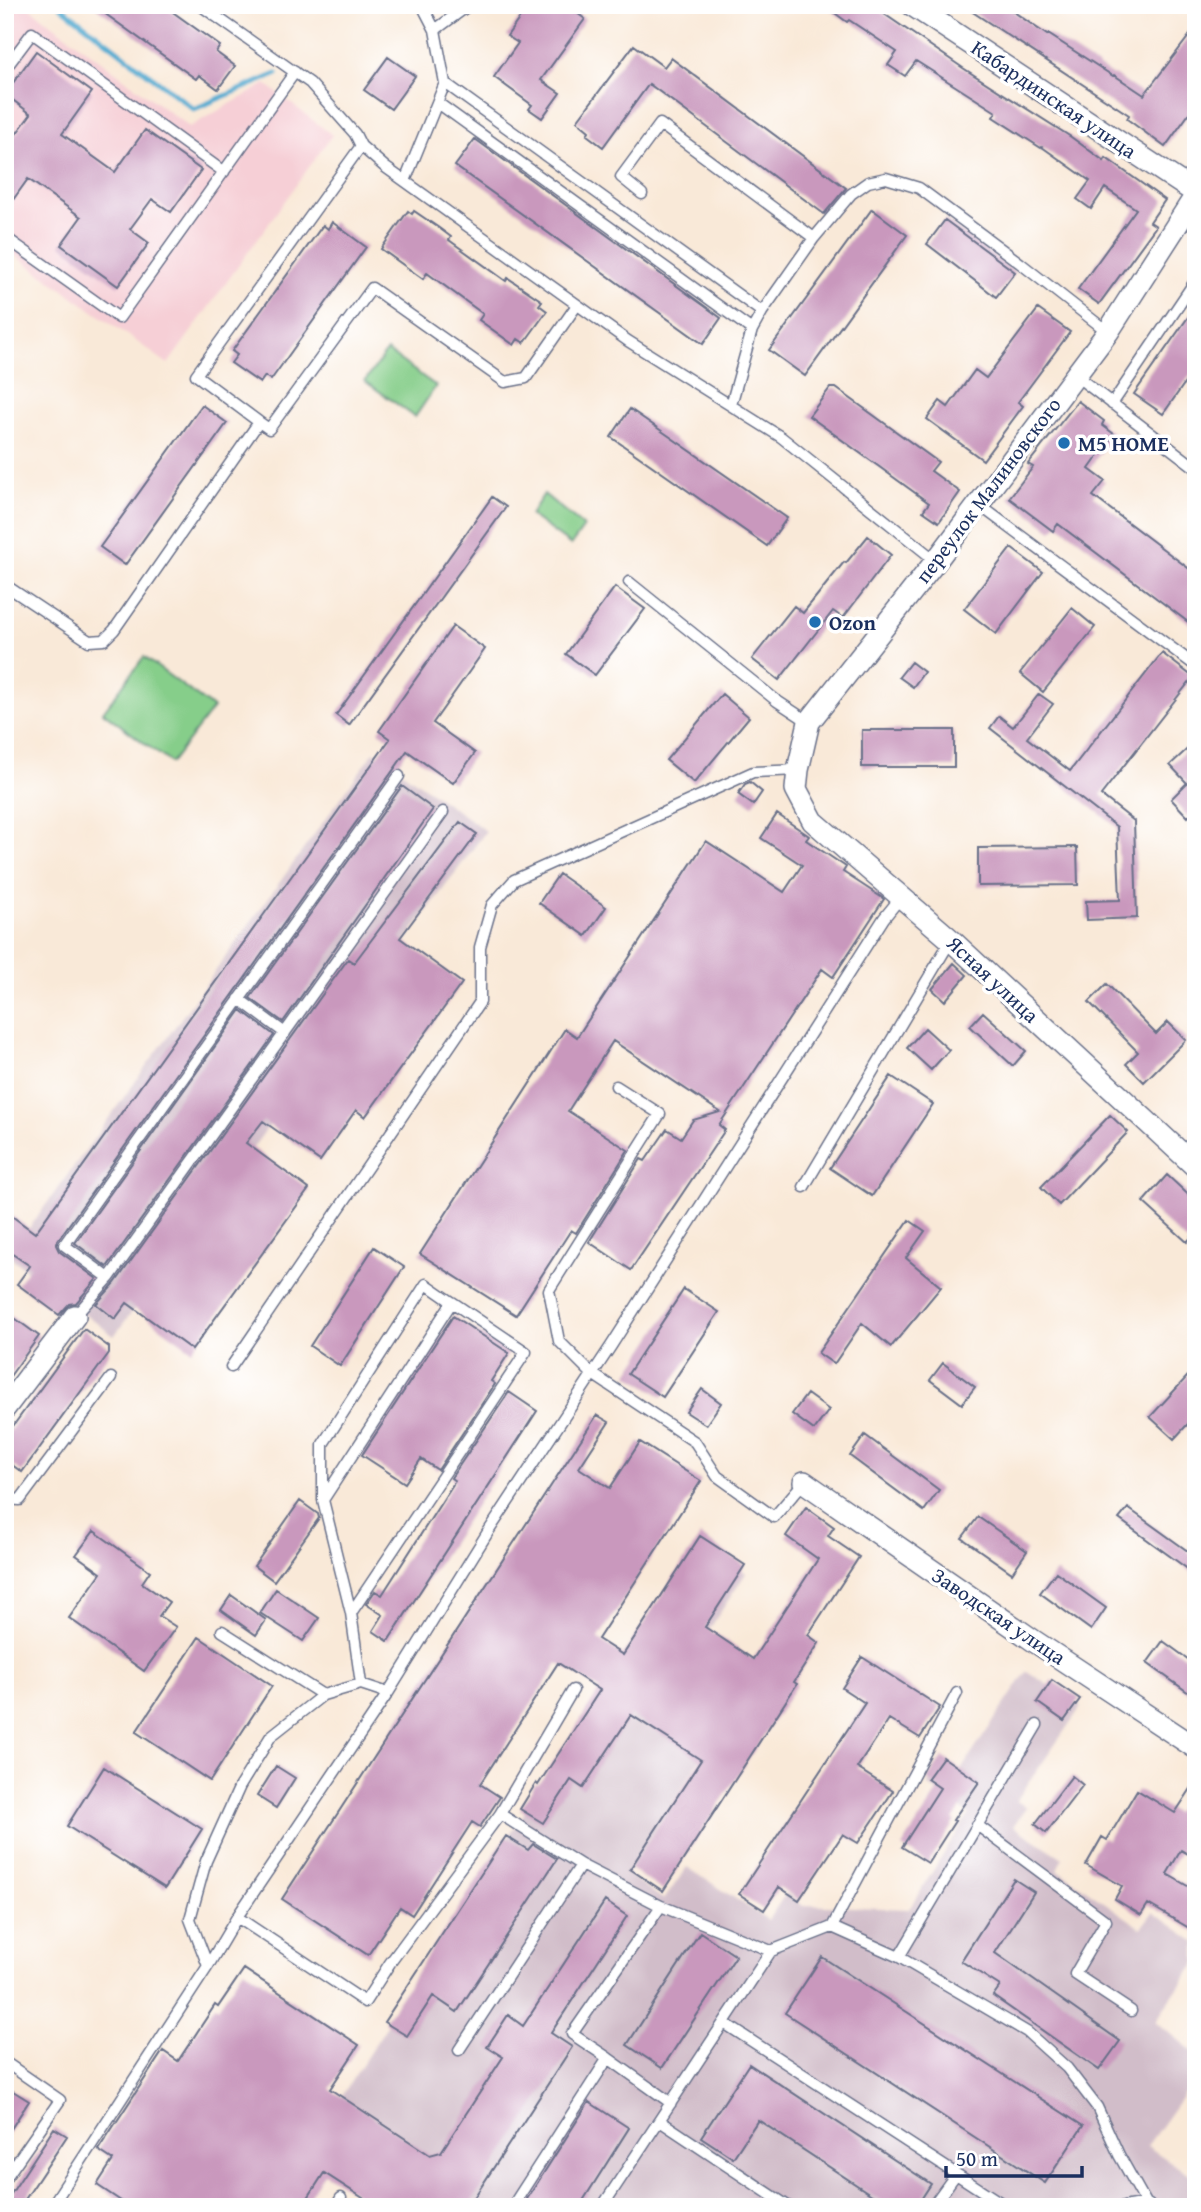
<svg xmlns="http://www.w3.org/2000/svg" width="1201" height="2212" font-family="'Gentium Book Plus',serif">
  <rect width="100%" height="100%" fill="#fff"/>
  <filter id="ink" filterUnits="userSpaceOnUse"><feTurbulence type="fractalNoise" baseFrequency=".0143" numOctaves="2"/><feDisplacementMap in="SourceGraphic" scale="14" xChannelSelector="R" yChannelSelector="G"/><feConvolveMatrix kernelMatrix="1 2 1 2 8 2 1 2 1" color-interpolation-filters="sRGB"/></filter>
  <filter id="wash" filterUnits="userSpaceOnUse"><feTurbulence type="fractalNoise" baseFrequency=".00686" numOctaves="4" result="noise"/><feDisplacementMap in="SourceGraphic" scale="28" xChannelSelector="R" yChannelSelector="G"/><feGaussianBlur stdDeviation="1.57" result="paint"/><feColorMatrix in="noise" values="0 0 0 0 0 0 0 0 0 0 0 0 0 0 0 0 0 1.4 0 .05"/><feComposite in="paint" operator="in"/></filter>
  <g filter="url(#wash)">
    <rect width="100%" height="100%" fill="#f9e9d8"/>
    <path fill="#f6cfd6" d="M5 5H26L189 127 266 84 332 135 168 364 5 248Z"/>
    <path fill="#d1bdc9" d="M374 752 486 831 114 1336 9 1256Z
      M703 1541 746 1573 659 1706 711 1742 627 1874 664 1900 687 1867 768 1920 786 1893 802 1905 909 1909 969 1814 928 1785 945 1760 961 1770 1027 1671 1081 1707 1016 1801 1027 1807 1013 1826 1063 1858 1057 1869 1141 1928 1153 1912 1196 1942V1962L1155 2021 1196 2054V2077L1147 2146 1196 2179V2207H435L341 2097 517 1824Z"/>
    <path fill="#86ce8a" stroke="#507e74" stroke-width="2" d="M387 351 436 386 415 417 365 381Z
      M544 494 584 527 571 545 530 515Z
      M144 657 213 708 171 763 103 712Z"/>
    <g fill="none" stroke-linecap="round" stroke-linejoin="round">
      <path stroke="#54acd1" stroke-width="5" d="M59 5 194 109 277 74"/>
    </g>
    <g id="blocks">
      <path fill="#c998bd" d="M93 5H163L220 46 216 52 235 66 218 89 199 75 196 79Z
        M529 5H566L585 19 541 80 560 93 542 118 529 109 532 105 494 77 518 43 507 36Z
        M824 5H871L963 68 1071 137 1104 161 1106 158 1165 200 1150 222 1156 226 1099 304 1078 289 1136 209 1105 188 1091 209 1077 199 1090 181 1042 147 1041 148 993 117 996 112 916 61 905 76 888 65 897 52 849 20 847 22Z
        M962 5H1004L1047 35 1048 34 1113 76 1114 75 1144 95 1196 27V104L1165 147 1127 119 1129 115Z
        M634 45 664 67 671 58 846 188 824 214 649 84 603 147 587 135 589 131 577 121Z
        M36 51 92 92 62 134 115 172 145 130 201 170 171 212 152 199 130 229 149 243 118 286 61 245 81 217 28 179 5 211V137L11 141 31 114 5 94Z
        M388 57 415 76 391 109 364 90Z
        M475 139 721 318 703 344 455 166Z
        M872 209 907 235 805 376 769 350Z
        M408 211 412 214 414 211 439 228 451 237 449 240 506 281 508 278 542 301 539 305 547 311 524 343 518 339 514 345 479 320 483 314 427 273 423 279 381 249Z
        M945 220 1015 272 996 297 927 244Z
        M332 222 366 247 271 380 265 376 260 383 231 363 237 355 232 351 323 225 328 229Z
        M1196 306V367L1163 414 1134 394Z
        M1038 309 1070 332 1018 402 1023 406 983 460 927 419 940 401 948 407 975 370 986 378Z
        M830 388H836L938 462 931 471 960 492 939 522 923 511 929 503 809 416Z
        M1078 401 1104 421 1102 425 1114 434 1089 469 1105 481 1093 496 1196 574V628L1058 524 1053 531 1009 498 1033 467 1028 464Z
        M202 405 227 423 125 565 100 547Z
        M630 409 787 518 767 546 611 437Z
        M492 497 506 507 349 725 336 715Z
        M868 536 891 555 843 618 833 611 779 680 752 659 794 606 803 613 844 562 846 563Z
        M1011 548 1043 572 996 634 964 609Z
        M615 587 645 609 595 675 566 654Z
        M1072 608 1095 627 1043 692 1020 673Z
        M453 626 485 649 433 723 475 753 453 783 407 751 58 1240 56 1245 59 1251 97 1279 76 1303 69 1304 59 1315 17 1284 30 1266 5 1249V1211L35 1233 390 739 379 731Z
        M1162 653 1193 677 1101 795 1134 821 1137 918 1087 920 1086 901 1120 900 1117 827 990 728 999 716 1013 727 1039 694 1053 704 1027 738 1070 771Z
        M911 662 924 672 913 687 899 677Z
        M722 694 749 717 694 783 666 760Z
        M862 730H954V767H862Z
        M1196 741V809L1188 817 1171 799 1187 783 1170 765Z
        M750 782 762 792 753 805 738 794 745 784Z
        M402 786 433 809 283 1022 250 998Z
        M777 814 809 836 806 840 846 867 843 872 884 899 833 977 822 969 719 1125 725 1130 631 1270 589 1242 641 1159 645 1161 667 1129 681 1138 693 1120 720 1112 613 1041 568 1111 628 1150 576 1233 571 1230 516 1315 420 1254 565 1029 577 1037 706 841 784 892 802 865 761 838Z
        M460 822 477 834 400 938 462 983 365 1117 356 1110 320 1161 263 1121 246 1143 309 1189 192 1350 127 1303 115 1319 96 1304 115 1283 348 959 354 963Z
        M1077 847 1078 885 978 886V848Z
        M559 874 606 907 586 936 539 903Z
        M954 963 967 975 945 1001 932 989Z
        M1107 984 1156 1034 1168 1022 1186 1040 1144 1082 1126 1064 1138 1052 1089 1002Z
        M241 1010 274 1035 107 1267 75 1243Z
        M983 1012 1026 1051 1013 1066 970 1026Z
        M925 1028 949 1050 931 1070 907 1048Z
        M891 1076 933 1104 872 1196 830 1168Z
        M1110 1115 1128 1132 1059 1205 1041 1187Z
        M1167 1175 1196 1202V1232L1187 1242 1143 1202Z
        M909 1220 925 1231 906 1258 941 1287 891 1347 862 1323 834 1364 818 1353Z
        M374 1247 404 1267 340 1366 310 1346Z
        M684 1289 719 1312 663 1397 628 1374Z
        M5 1311 39 1336 5 1383Z
        M453 1316 509 1353 491 1381 495 1384 438 1470 421 1459 405 1483 362 1455Z
        M84 1329 109 1347V1353L22 1472 5 1460V1437Z
        M943 1363 975 1387 962 1404 930 1380Z
        M1196 1367V1415L1174 1439 1150 1417Z
        M702 1389 721 1403 706 1425 686 1412Z
        M509 1392 537 1411 388 1641 373 1631 383 1615 366 1604 375 1591 382 1595 455 1481 451 1478Z
        M807 1394 829 1410 814 1430 792 1414Z
        M597 1415 609 1422 579 1468 610 1488 640 1442 701 1481 598 1639 623 1655 700 1536 745 1565 705 1627 753 1659 818 1559 786 1536 806 1507 834 1527 828 1536 859 1557 808 1635 819 1643 794 1682 797 1684 663 1891 630 1869 701 1760 631 1715 583 1788 571 1780 543 1823 520 1809 536 1783 538 1785 600 1690 558 1663 480 1784 500 1797 480 1827 472 1822 412 1915 400 1907 368 1955 282 1899Z
        M865 1435 939 1490 924 1511 850 1456Z
        M300 1501 318 1514 319 1518 274 1581 254 1566Z
        M1128 1508 1196 1557V1575L1119 1519Z
        M978 1517 1027 1551 1012 1573 962 1538Z
        M94 1531 150 1571 142 1583 169 1602 159 1616 176 1627 144 1671 69 1618 101 1573 76 1555Z
        M1056 1572 1106 1608 1091 1630 1040 1593Z
        M276 1589 319 1618 303 1641 260 1613Z
        M231 1595 266 1620 256 1635 221 1610Z
        M199 1637 272 1686 210 1781 136 1732Z
        M1163 1641 1196 1665V1698L1147 1663Z
        M862 1657 940 1707 920 1738 889 1719 857 1768 893 1791 858 1843 843 1834 799 1900 779 1887 764 1910 739 1894 865 1703 842 1688Z
        M1052 1680 1080 1699 1064 1721 1037 1702Z
        M943 1757 979 1782 953 1820 955 1821 928 1863 902 1847 940 1788 927 1779Z
        M276 1766 295 1778 276 1808 257 1796Z
        M104 1767 202 1829 165 1888 67 1826Z
        M1072 1776 1083 1785 1046 1833 1035 1824Z
        M1196 1781V1842L1188 1854 1181 1850 1167 1874 1196 1891V1932L1148 1904 1141 1915 1115 1899 1122 1886 1086 1865 1102 1837 1107 1840 1137 1790 1175 1813Z
        M506 1836 528 1850 533 1844 557 1859 457 2012 433 1996 407 2036 384 2022Z
        M1014 1879 1034 1892 995 1953 1120 2041 1099 2070 993 1996 1000 1986 961 1961Z
        M605 1901 627 1916 551 2033 572 2047 468 2207H377L324 2173 302 2207H130L97 2185 113 2160 98 2150 163 2051 178 2061 215 2005 218 2007 244 1969 359 2045 330 2089 430 2155 441 2152 503 2057 487 2047 508 2015 523 2026Z
        M700 1932 736 1956 662 2068 627 2045Z
        M822 1957 1083 2126 1045 2183 785 2013Z
        M749 2064 931 2184 916 2207H890L758 2120 733 2158 701 2137Z
        M5 2086 29 2101 5 2138Z
        M589 2102 629 2128 579 2207H522Z
        M54 2128 67 2136 20 2207H5V2203Z"/>
    </g>
  </g>
  <g filter="url(#ink)">
    <use href="#blocks" fill-opacity="0" stroke="#697089" stroke-width="2"/>
    <g fill="none" stroke-linecap="round" stroke-linejoin="round">
      <g stroke="#697089" stroke-width="13">
        <path id="service" d="M200 5 310 83 355 134 361 146 385 167 628 341 781 437 936 561
          M435 30 469 5
          M5 69 32 33 224 172
          M445 83 762 312
          M438 103 752 330
          M361 146 196 375 259 422 269 429 372 288 505 382 526 378 577 305
          M405 181 445 83 435 30 422 5
          M642 194 621 177 660 124 814 238 762 312 752 330 731 405
          M5 237 119 318 295 72
          M814 238 851 194 868 182 886 178 919 188 1020 263 1108 332
          M1075 375 1196 468
          M1112 404 1196 280
          M978 504 1196 666
          M629 582 777 701 809 722
          M5 585 89 641 104 640 114 630 259 422
          M239 999 285 1033
          M616 1086 660 1114 549 1290 559 1341 591 1373 695 1442 717 1476 774 1517 804 1482
          M804 1187 951 940
          M109 1278 64 1245 399 776
          M75 1316 109 1278 443 812
          M231 1367 480 1002V947L492 905 514 880 753 772 798 770
          M5 1499 20 1500 111 1378
          M323 1500 452 1302 526 1352 351 1613
          M222 1631 323 1695
          M361 1684 388 1693 237 1917 208 1966 190 1919 206 1861 240 1786 271 1736 323 1695Z
          M361 1684 351 1613 323 1500V1444L426 1284 452 1302
          M388 1693 488 1532 611 1346 884 918 901 897
          M500 1814 581 1865 661 1906 771 1951
          M977 1825 1106 1921 1075 1974 1131 2011
          M237 1917 365 2002 390 1963 500 1814 573 1690
          M832 1927 899 1957 1027 2032 1067 2068 1097 2107 1119 2155 1146 2203
          M899 1957 1037 1725
          M724 2023 1007 2207
          M459 2050 581 1865
          M608 2058 671 2103
          M5 2062 60 2100 5 2179
          M660 2121 789 2207
          M51 2207 208 1966
          M336 2207 341 2198
          M512 2207 608 2058 572 2034 661 1906
          M602 2207 771 1951 832 1927 957 1693
          M932 2207 956 2174
          M1124 2207 1146 2203 1149 2205"/>
      </g>
      <g stroke="#697089" stroke-width="24">
        <path id="minor" d="M912 5 1196 193
          M1196 195 1108 332 936 561 809 722 798 770 796 789 813 821 951 940 1196 1167
          M5 1408 75 1316
          M804 1482 1034 1641 1196 1748"/>
      </g>
      <use href="#service" stroke="#fff" stroke-width="10"/>
      <use href="#minor" stroke="#fff" stroke-width="21"/>
    </g>
  </g>
  <g fill="#1f6fb2" stroke="#fff" stroke-width="2.5">
    <circle cx="1064" cy="443" r="7"/>
    <circle cx="815" cy="622" r="7"/>
  </g>
  <g text-anchor="middle" dominant-baseline="central" stroke-width="7" stroke-linejoin="round" paint-order="stroke">
    <g font-size="21" fill="#1b2f5e" stroke="#fff">
      <text transform="translate(1054 99) rotate(34)">Кабардинская улица</text>
      <text transform="translate(988 490) rotate(-53)">переулок Малиновского</text>
      <text transform="translate(993 979) rotate(43)">Ясная улица</text>
      <text transform="translate(999 1616) rotate(34)">Заводская улица</text>
    </g>
    <g font-size="21" font-weight="bold" fill="#1b2f5e" stroke="#fff" text-anchor="start">
      <text x="1078" y="443">M5 HOME</text>
      <text x="829" y="622">Ozon</text>
    </g>
  </g>
  <rect width="1201" height="2212" fill="none" stroke="#fff" stroke-width="28"/>
  <path d="M946 2166v10h136v-10" fill="none" stroke="#1b2f5e" stroke-width="3.5"/>
  <text x="956" y="2166" font-size="21" fill="#1b2f5e" stroke="#ffffff" stroke-width="5" paint-order="stroke">50 m</text>
</svg>
